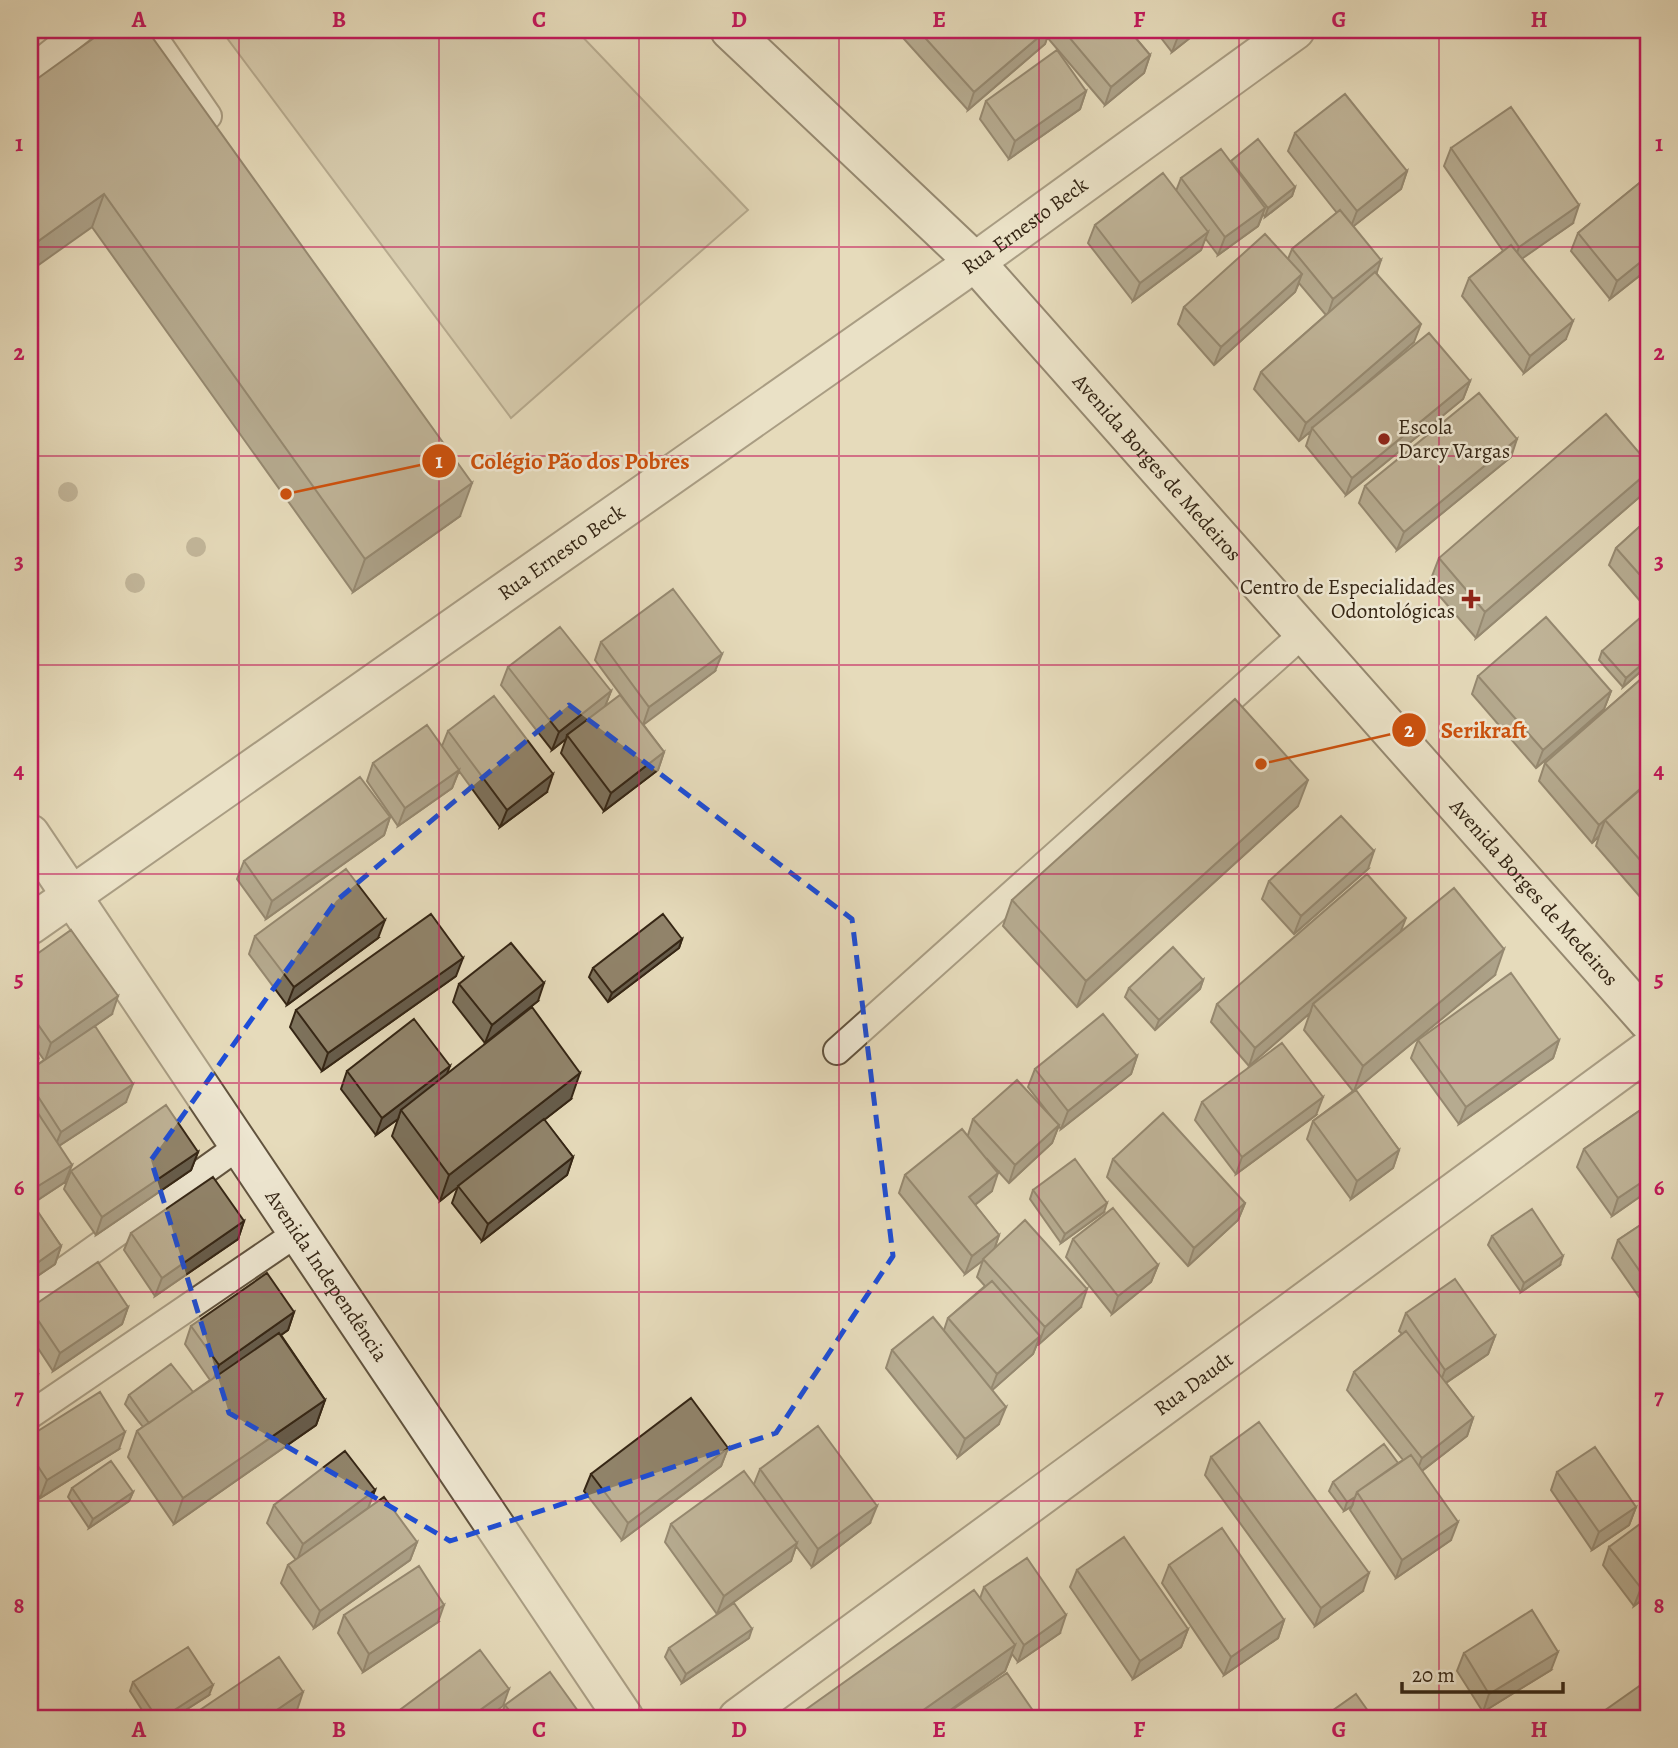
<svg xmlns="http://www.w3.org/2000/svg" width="1678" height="1748" font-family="Alegreya,serif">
  <rect width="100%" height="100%" fill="#e6dbbb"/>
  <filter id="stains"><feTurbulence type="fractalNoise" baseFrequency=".00286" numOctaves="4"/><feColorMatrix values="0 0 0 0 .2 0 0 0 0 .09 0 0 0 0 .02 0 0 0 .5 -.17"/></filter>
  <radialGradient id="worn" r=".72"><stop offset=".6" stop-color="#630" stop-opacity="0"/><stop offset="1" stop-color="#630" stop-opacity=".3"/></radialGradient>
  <path fill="#c8bc9f" stroke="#7e715a" stroke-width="2" d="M221 30H576L748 210 511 418Z"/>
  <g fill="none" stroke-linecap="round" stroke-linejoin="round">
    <g stroke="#61533e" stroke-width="30">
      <path id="service" d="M149 30 208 116
        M30 70 80 30
        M837 1051 1304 633
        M30 1295 239 1146
        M30 1415 297 1233"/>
    </g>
    <g stroke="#61533e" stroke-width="42">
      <g id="minor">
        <path id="s1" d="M30 834 624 1718"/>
        <path id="s2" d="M738 1718 1648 1050"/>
      </g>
    </g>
    <g stroke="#61533e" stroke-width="42">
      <g id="tertiary">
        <path id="s3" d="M30 925 975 262 1295 30"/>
      </g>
    </g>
    <g stroke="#352615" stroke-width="42">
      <g id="secondary">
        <path id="s4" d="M730 30 975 262 1648 1021"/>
      </g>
    </g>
    <use href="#service" stroke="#efe8d3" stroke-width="26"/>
    <use href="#minor" stroke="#efe8d3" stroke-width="38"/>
    <use href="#tertiary" stroke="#efe8d3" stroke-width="38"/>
    <use href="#secondary" stroke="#efe8d3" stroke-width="38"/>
  </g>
  <g fill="#998c73">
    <circle cx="68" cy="492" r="10"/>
    <circle cx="196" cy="547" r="10"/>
    <circle cx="135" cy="583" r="10"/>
  </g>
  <path fill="#7d725c" stroke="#352615" stroke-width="2" d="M907 30H1129L1150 55 1144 73 1105 105 1047 37 1045 44 968 110 904 39Z
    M1155 30H1200L1172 52Z
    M30 84 460 516 353 592 92 227Z
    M1086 91 1080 109 1009 159 980 119 986 101Z
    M1295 133 1407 171 1401 189 1353 226 1377 274 1414 342 1346 401 1470 381 1463 399 1346 495 1306 446 1311 431 1299 441 1254 389 1261 372 1326 315 1299 283 1295 292 1214 365 1178 324 1184 307 1288 259 1292 249 1337 213 1288 151Z
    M1451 148 1573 223 1522 258 1566 339 1524 373 1462 296 1469 278 1503 251 1444 166Z
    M1230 162 1295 187 1292 196 1265 217 1263 214 1258 226 1218 255 1205 238 1201 250 1133 301 1088 243 1095 225 1176 191 1181 178Z
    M1648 176V269L1610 299 1571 251 1578 233Z
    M1511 457 1397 550 1359 503 1365 486Z
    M1648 463V480L1643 494 1476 638 1429 584 1439 558Z
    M1648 519V596L1641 602 1609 565 1616 548Z
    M601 642 715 671 643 724 664 752 658 770 604 811 561 753 566 739 552 750 501 685 508 667 611 691 605 706 634 713 595 660Z
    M1602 651 1648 665 1623 687 1599 660Z
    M1648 673V906L1596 846 1599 836 1592 843 1539 781 1545 763Z
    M1478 676 1611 691 1604 709 1536 768 1472 694Z
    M448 731 547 792 500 827 459 771 452 788 398 826 367 781 373 763 442 746Z
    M1298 806 1077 1007 1003 926 1012 900Z
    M390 817 384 835 266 919 237 879 244 861Z
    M1368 869 1294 934 1262 899 1269 881Z
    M1401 931 1495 975 1355 1090 1399 1150 1393 1168 1351 1199 1307 1139 1313 1121 1353 1091 1304 1030 1310 1013 1249 1066 1211 1022 1217 1004Z
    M255 936 378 938 287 1005 249 954Z
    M682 939 679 948 608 1002 589 977 593 968Z
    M30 959 112 1014 76 1039 126 1102 59 1146 65 1182 32 1204 61 1246 55 1264 30 1281V1047L37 1065 44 1060 30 1040Z
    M456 976 322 1071 290 1027 296 1010Z
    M1203 980 1200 989 1155 1030 1125 997 1129 988Z
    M459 984 538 1001 485 1043 453 1002Z
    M1418 1040H1559L1553 1058 1459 1124 1411 1058Z
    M1137 1056 1131 1074 1061 1129 1028 1087 1035 1069Z
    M347 1071 447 1074 571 1099 544 1120 573 1157 567 1175 482 1241 452 1203 458 1186 440 1201 392 1136 398 1119 376 1135 341 1089Z
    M1202 1102 1316 1115 1236 1174 1195 1120Z
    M1648 1105V1191L1612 1216 1577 1167 1584 1149Z
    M973 1119 1059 1125 1052 1143 1009 1183 988 1160 992 1191 975 1205 999 1235 994 1250 1081 1307 1038 1345 1037 1344 1033 1354 992 1390 999 1424 958 1457 886 1368 892 1350 944 1330 948 1318 985 1286 977 1277 983 1260 965 1274 899 1193 905 1175 968 1135Z
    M198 1152 191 1170 96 1235 64 1189 71 1171Z
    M1113 1159 1245 1203 1238 1220 1188 1266 1107 1177Z
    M1033 1190 1104 1212 1061 1243 1030 1199Z
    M1648 1220V1301L1644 1304 1612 1258 1618 1240Z
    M244 1221 238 1239 155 1296 124 1250 131 1233Z
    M1492 1236 1560 1265 1521 1292 1488 1245Z
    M1073 1239 1158 1265 1151 1282 1112 1314 1066 1257Z
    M1648 1305V1336L1640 1324 1646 1306Z
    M128 1307 122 1324 53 1371 30 1336V1308Z
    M294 1312 288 1330 281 1335 325 1400 316 1425 174 1524 128 1457 137 1431 143 1427 125 1404 129 1395 193 1392 210 1380 185 1344 191 1326Z
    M1406 1313 1495 1336 1488 1354 1446 1383 1473 1418 1467 1436 1422 1471 1451 1540 1396 1578 1350 1510 1352 1506 1344 1511 1329 1491 1333 1482 1398 1463 1403 1460 1347 1390 1354 1372 1402 1334 1399 1331Z
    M30 1436 119 1449 40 1498 30 1482Z
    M728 1448 721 1466 622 1540 584 1491 591 1474Z
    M1211 1457 1363 1591 1315 1626 1205 1475Z
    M760 1469 870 1523 812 1567 796 1546 791 1561 717 1614 665 1542 671 1524 754 1484Z
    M1557 1472 1636 1507 1629 1525 1592 1550 1551 1490Z
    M72 1488 133 1492 129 1501 89 1528 68 1497Z
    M375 1490 368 1508 346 1524 417 1542 410 1560 314 1628 281 1583 288 1565 296 1560 267 1523 274 1505Z
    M1609 1547 1648 1595 1634 1606 1603 1565Z
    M1169 1565 1284 1620 1278 1638 1224 1675 1162 1583Z
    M1077 1570 1188 1629 1181 1647 1133 1679 1070 1587Z
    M984 1587 1060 1633 1018 1662 1012 1654 1005 1671 939 1718Z
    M344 1615 438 1622 363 1672 338 1633Z
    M749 1638 682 1683 665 1657 669 1648Z
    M1464 1653 1551 1670 1483 1712 1457 1671Z
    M133 1682 209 1695 173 1718H147L130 1691Z
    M505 1705 583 1718H500Z"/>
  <path fill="#665c4b" stroke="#352615" stroke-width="2" d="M1047 30H1050L1045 44 968 110 974 92Z
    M1184 30H1200L1172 52 1179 34Z
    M1150 55 1144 73 1105 105 1111 87Z
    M1086 91 1080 109 1009 159 1015 141Z
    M1407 171 1401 189 1350 229 1357 211Z
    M1295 187 1292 196 1265 217 1268 208Z
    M104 194 92 227 30 271V247Z
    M1579 205 1573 223 1513 265 1519 247Z
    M1265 208 1258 226 1218 255 1225 237Z
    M1208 232 1201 250 1133 301 1140 283Z
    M1648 256V269L1610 299 1617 281Z
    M1381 260 1375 278 1327 317 1333 299Z
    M1302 274 1295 292 1214 365 1221 347Z
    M1573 321 1566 339 1524 373 1530 356Z
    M1421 324 1414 342 1313 429 1312 428 1311 431 1299 441 1306 423Z
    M1470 381 1463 399 1346 495 1352 478Z
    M1517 439 1511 457 1397 550 1404 532Z
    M1648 472V480L1643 494 1476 638 1485 612Z
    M472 483 460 516 353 592 365 559Z
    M1648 584V596L1641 602Z
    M722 654 715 671 643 725 649 707Z
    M1648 659V665L1623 687 1626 678Z
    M611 691 604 709 567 735 566 739 552 750 559 732Z
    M1611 691 1604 709 1536 768 1543 750Z
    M664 752 658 770 604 811 611 793Z
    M459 770 452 788 398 826 405 808Z
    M553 774 547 792 500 827 507 810Z
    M1308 780 1298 806 1077 1007 1086 981Z
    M1648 782 1605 820 1599 836 1592 843 1599 825Z
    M390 817 384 835 266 919 272 901Z
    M1374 851 1368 869 1294 934 1301 916Z
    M1406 918 1399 936 1313 1004 1310 1013 1249 1066 1255 1048Z
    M385 920 378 938 287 1005 294 987Z
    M682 939 679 948 608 1002 612 993Z
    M1504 949 1495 975 1354 1091 1363 1066Z
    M463 958 456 976 322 1071 328 1053Z
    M1203 980 1200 989 1155 1030 1159 1020Z
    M544 983 538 1001 485 1043 492 1025Z
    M118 996 112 1014 45 1061 51 1043Z
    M1559 1040 1553 1058 1459 1124 1466 1107Z
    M1137 1056 1131 1074 1061 1129 1068 1111Z
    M38 1060 35 1069 30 1073V1066Z
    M450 1066 443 1084 401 1110 398 1119 376 1135 382 1118Z
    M580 1073 571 1099 440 1201 449 1175Z
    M133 1084 126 1102 54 1149 61 1132Z
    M1323 1097 1316 1115 1236 1174 1242 1157Z
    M1059 1125 1052 1143 1009 1183 1015 1165Z
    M1399 1150 1393 1168 1351 1199 1357 1181Z
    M198 1152 191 1170 96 1235 102 1217Z
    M573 1157 567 1175 482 1241 488 1224Z
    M72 1165 65 1182 30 1205V1191Z
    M998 1173 992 1191 962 1215 969 1197Z
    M1648 1178V1191L1612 1216 1618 1198Z
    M1107 1203 1104 1212 1061 1243 1065 1234Z
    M1245 1203 1238 1220 1188 1266 1194 1248Z
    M244 1221 238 1239 155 1296 162 1278Z
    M999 1235 993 1253 965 1274 972 1256Z
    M61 1246 55 1264 30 1281V1268Z
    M1563 1256 1560 1265 1521 1292 1524 1283Z
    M1158 1265 1151 1282 1112 1314 1118 1296Z
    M1087 1289 1081 1307 1038 1345 1045 1327Z
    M1648 1291V1301L1644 1304Z
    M128 1307 122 1324 53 1371 60 1353Z
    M294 1312 288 1330 212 1383 219 1365Z
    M1040 1336 1033 1354 990 1392 997 1374Z
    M1495 1336 1488 1354 1438 1388 1445 1370Z
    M38 1375 32 1392 30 1394V1380Z
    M325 1400 316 1425 174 1524 183 1498Z
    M1006 1407 999 1424 958 1457 965 1439Z
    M1473 1418 1467 1436 1415 1476 1422 1458Z
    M125 1432 119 1449 40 1498 47 1480Z
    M728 1448 721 1466 622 1540 628 1523Z
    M375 1490 368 1508 297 1561 303 1544Z
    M133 1492 129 1501 89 1528 93 1519Z
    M1355 1497 1352 1506 1344 1511 1347 1502Z
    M877 1506 870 1523 812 1567 818 1549Z
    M1636 1507 1629 1525 1592 1550 1599 1532Z
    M1458 1522 1451 1540 1396 1578 1402 1560Z
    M417 1542 410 1560 314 1628 320 1611Z
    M797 1543 791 1561 717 1614 724 1596Z
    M1369 1573 1363 1591 1315 1626 1321 1608Z
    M1648 1582V1595L1634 1606 1641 1588Z
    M444 1605 438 1622 363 1672 369 1654Z
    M1066 1615 1060 1633 1018 1662 1024 1645Z
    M1284 1620 1278 1638 1224 1675 1231 1657Z
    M752 1629 749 1638 682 1683 686 1674Z
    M1188 1629 1181 1647 1133 1679 1140 1661Z
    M1015 1645 1005 1671 939 1718H912Z
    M1558 1652 1551 1670 1483 1712 1489 1694Z
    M213 1685 209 1695 173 1718H162Z
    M509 1689 503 1706 487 1718H469Z
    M303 1692 297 1710 285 1718H265Z"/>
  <path fill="#91846b" stroke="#352615" stroke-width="2" d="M105 30H147L472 483 365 559 104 194 30 247V84Z
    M918 30H1047L974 92Z
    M1063 30H1129L1150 55 1111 87Z
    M1175 30H1184L1179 34Z
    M1057 50 1086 91 1015 141 986 101Z
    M1345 94 1407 171 1357 211 1295 133Z
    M1511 107 1579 205 1519 247 1451 148Z
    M1258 139 1295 187 1268 208 1231 161Z
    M1221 149 1265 208 1225 237 1181 178Z
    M1163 173 1208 232 1140 283 1095 225Z
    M1648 176V256L1617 281 1578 233Z
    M1340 210 1381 260 1333 299 1292 249Z
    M1265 234 1302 274 1221 347 1184 307Z
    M1511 245 1573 321 1530 356 1469 278Z
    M1375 272 1421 324 1306 423 1261 372Z
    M1429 333 1470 381 1352 478 1312 428Z
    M1479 393 1517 439 1404 532 1365 486Z
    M1606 414 1648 463V472L1485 612 1439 558Z
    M1648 519V584L1616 548Z
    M673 589 722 654 649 707 601 642Z
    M1648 611V659L1626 678 1602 651Z
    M1546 617 1611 691 1543 750 1478 676Z
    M560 627 611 691 559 732 508 667Z
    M1648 673V782L1599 825 1545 763Z
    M620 695 664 752 611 793 567 735Z
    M494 696 553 774 507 810 448 731Z
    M1235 699 1308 780 1086 981 1012 900Z
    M427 725 459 770 405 808 373 763Z
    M360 777 390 817 272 901 244 861Z
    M1648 783V869L1605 820Z
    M1341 816 1374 851 1301 916 1269 881Z
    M346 869 385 920 294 987 255 936Z
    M1367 874 1406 918 1255 1048 1217 1004Z
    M1454 888 1504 949 1363 1066 1313 1004Z
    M431 914 463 958 328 1053 296 1010Z
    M663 914 682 939 612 993 593 968Z
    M71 930 118 996 51 1043 30 1013V959Z
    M511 943 544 983 492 1025 459 984Z
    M1173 947 1203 980 1159 1020 1129 988Z
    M1511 973 1559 1040 1466 1107 1418 1040Z
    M532 1007 580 1073 449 1175 401 1110Z
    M1103 1014 1137 1056 1068 1111 1035 1069Z
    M414 1019 450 1066 382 1118 347 1071Z
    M95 1026 133 1084 61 1132 30 1084V1070Z
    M1282 1043 1323 1097 1242 1157 1202 1102Z
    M30 1047 38 1060 30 1066Z
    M1017 1080 1059 1125 1015 1165 973 1119Z
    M1356 1090 1399 1150 1357 1181 1313 1121Z
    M30 1101 72 1165 30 1191Z
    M166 1105 198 1152 102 1217 71 1171Z
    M1648 1105V1178L1618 1198 1584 1149Z
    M1163 1113 1245 1203 1194 1248 1113 1159Z
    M544 1119 573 1157 488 1224 458 1186Z
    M962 1129 998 1173 969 1197 999 1235 972 1256 905 1175Z
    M1075 1159 1107 1203 1065 1234 1033 1190Z
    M213 1177 244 1221 162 1278 131 1233Z
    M30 1200 61 1246 30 1268Z
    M1113 1208 1158 1265 1118 1296 1073 1239Z
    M1532 1209 1563 1256 1524 1283 1492 1236Z
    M1025 1220 1087 1289 1045 1327 983 1259Z
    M1648 1220V1283L1618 1240Z
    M98 1262 128 1307 60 1353 30 1308Z
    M267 1273 294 1312 219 1365 191 1326Z
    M1455 1279 1495 1336 1445 1370 1406 1313Z
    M992 1281 1040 1336 997 1374 948 1318Z
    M933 1317 1006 1407 965 1439 892 1350Z
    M1406 1331 1473 1418 1422 1458 1354 1372Z
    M279 1333 325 1400 183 1498 137 1431Z
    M30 1362 38 1375 30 1380Z
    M171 1364 193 1392 149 1423 129 1395Z
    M100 1392 125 1432 47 1480 30 1454V1436Z
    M691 1398 728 1448 628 1523 591 1474Z
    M1259 1422 1369 1573 1321 1608 1211 1457Z
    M818 1426 877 1506 818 1549 760 1469Z
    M1384 1444 1398 1463 1357 1492 1355 1497 1347 1502 1333 1482Z
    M1595 1447 1636 1507 1599 1532 1557 1472Z
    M345 1451 375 1490 303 1544 274 1505Z
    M1411 1455 1458 1522 1402 1560 1357 1492Z
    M111 1461 133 1492 93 1519 72 1488Z
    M744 1471 797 1543 724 1596 671 1524Z
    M384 1497 417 1542 320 1611 288 1565Z
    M1648 1518V1582L1641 1588 1609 1547Z
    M1222 1528 1284 1620 1231 1657 1169 1565Z
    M1124 1537 1188 1629 1140 1661 1077 1570Z
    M1027 1558 1066 1615 1024 1645 984 1587Z
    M419 1566 444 1605 369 1654 344 1615Z
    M974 1590 1015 1645 912 1718H794Z
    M734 1603 752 1629 686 1674 669 1648Z
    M1532 1610 1558 1652 1489 1694 1464 1653Z
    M188 1647 213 1685 162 1718H157L133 1682Z
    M480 1650 509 1689 469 1718H389Z
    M279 1657 303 1692 265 1718H188Z
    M550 1672 583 1718H515L505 1705Z
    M1007 1673 1038 1718H940Z
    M1648 1680V1718H1594Z
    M1356 1694 1373 1718H1322Z
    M126 1710 133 1718H115Z
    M497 1714 500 1718H492Z"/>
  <path d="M0 0H1678V1748H0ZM569 705 852 919 893 1256 776 1433 450 1541 229 1413 151 1160 336 901Z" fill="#e6dbbb" fill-opacity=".55" fill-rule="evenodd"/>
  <path fill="none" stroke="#1d4ed8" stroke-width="5" stroke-dasharray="14 9" stroke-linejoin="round" d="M569 705 852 919 893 1256 776 1433 450 1541 229 1413 151 1160 336 901Z"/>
  <path fill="none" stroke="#c2185b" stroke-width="2" stroke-opacity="0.55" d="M239 30V1718M439 30V1718M639 30V1718M839 30V1718M1039 30V1718M1239 30V1718M1439 30V1718M30 247H1648M30 456H1648M30 665H1648M30 874H1648M30 1083H1648M30 1292H1648M30 1501H1648"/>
  <g fill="#8f2418" stroke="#efe8d3" stroke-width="2.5">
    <circle cx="1384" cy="439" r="7"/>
    <path d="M1467.5 588.5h7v7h7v7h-7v7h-7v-7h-7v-7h7z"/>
  </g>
  <g text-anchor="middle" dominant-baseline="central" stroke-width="5" stroke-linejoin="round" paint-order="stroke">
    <g font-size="21" fill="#352615" stroke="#efe8d3">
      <text stroke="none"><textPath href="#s3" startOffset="1216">Rua Ernesto Beck</textPath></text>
      <text stroke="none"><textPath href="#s4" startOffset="612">Avenida Borges de Medeiros</textPath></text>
      <text stroke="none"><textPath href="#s3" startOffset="649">Rua Ernesto Beck</textPath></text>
      <text stroke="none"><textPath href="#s4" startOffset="1180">Avenida Borges de Medeiros</textPath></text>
      <text stroke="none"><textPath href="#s1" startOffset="532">Avenida Independência</textPath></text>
      <text stroke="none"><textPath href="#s2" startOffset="565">Rua Daudt</textPath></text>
    </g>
    <g font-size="21" fill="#352615" stroke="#efe8d3" text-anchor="start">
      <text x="1398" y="427">Escola<tspan x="1398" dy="24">Darcy Vargas</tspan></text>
      <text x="1455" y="587" text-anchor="end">Centro de Especialidades<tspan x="1455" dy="24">Odontológicas</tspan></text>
    </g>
  </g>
  <path fill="none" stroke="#cd510d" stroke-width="2.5" d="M286 494L439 461M1261 764L1409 730"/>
  <g fill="#cd510d" stroke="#efe8d3" stroke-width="2.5">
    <circle cx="286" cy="494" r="7"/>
    <circle cx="1261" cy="764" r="7"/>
    <circle cx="439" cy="461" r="18"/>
    <circle cx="1409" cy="730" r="18"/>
  </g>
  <g font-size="21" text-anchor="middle" font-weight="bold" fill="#fff">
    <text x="439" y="468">1</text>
    <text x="1409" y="737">2</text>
  </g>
  <g font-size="23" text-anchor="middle" font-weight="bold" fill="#cd510d" stroke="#efe8d3" stroke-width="5" stroke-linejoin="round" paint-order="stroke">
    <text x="580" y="469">Colégio Pão dos Pobres</text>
    <text x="1484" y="738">Serikraft</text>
  </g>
  <rect width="1678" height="1748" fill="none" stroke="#e6dbbb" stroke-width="77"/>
  <path d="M1402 1682v10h161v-10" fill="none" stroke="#352615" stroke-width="3.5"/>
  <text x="1412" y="1682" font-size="21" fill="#352615" stroke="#efe8d3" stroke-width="5" paint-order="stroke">20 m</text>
  <rect x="38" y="38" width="1602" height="1672" fill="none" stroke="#c2185b" stroke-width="2.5"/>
  <g font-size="23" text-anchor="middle" font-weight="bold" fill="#c2185b">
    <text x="139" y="27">A</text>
    <text x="339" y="27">B</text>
    <text x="539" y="27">C</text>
    <text x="739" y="27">D</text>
    <text x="939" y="27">E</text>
    <text x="1139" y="27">F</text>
    <text x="1339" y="27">G</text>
    <text x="1539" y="27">H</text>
    <text x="19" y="151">1</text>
    <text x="1659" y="151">1</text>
    <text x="19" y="360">2</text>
    <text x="1659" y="360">2</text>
    <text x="19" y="569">3</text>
    <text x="1659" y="569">3</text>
    <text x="19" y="778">4</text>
    <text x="1659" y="778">4</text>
    <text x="19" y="986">5</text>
    <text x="1659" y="986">5</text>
    <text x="19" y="1195">6</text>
    <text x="1659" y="1195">6</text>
    <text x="19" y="1404">7</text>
    <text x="1659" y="1404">7</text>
    <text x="19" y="1613">8</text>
    <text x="1659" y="1613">8</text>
    <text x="139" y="1737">A</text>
    <text x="339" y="1737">B</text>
    <text x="539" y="1737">C</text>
    <text x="739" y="1737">D</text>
    <text x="939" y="1737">E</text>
    <text x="1139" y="1737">F</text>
    <text x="1339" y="1737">G</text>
    <text x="1539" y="1737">H</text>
  </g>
  <rect width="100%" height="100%" filter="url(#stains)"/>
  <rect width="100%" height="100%" fill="url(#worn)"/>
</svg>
